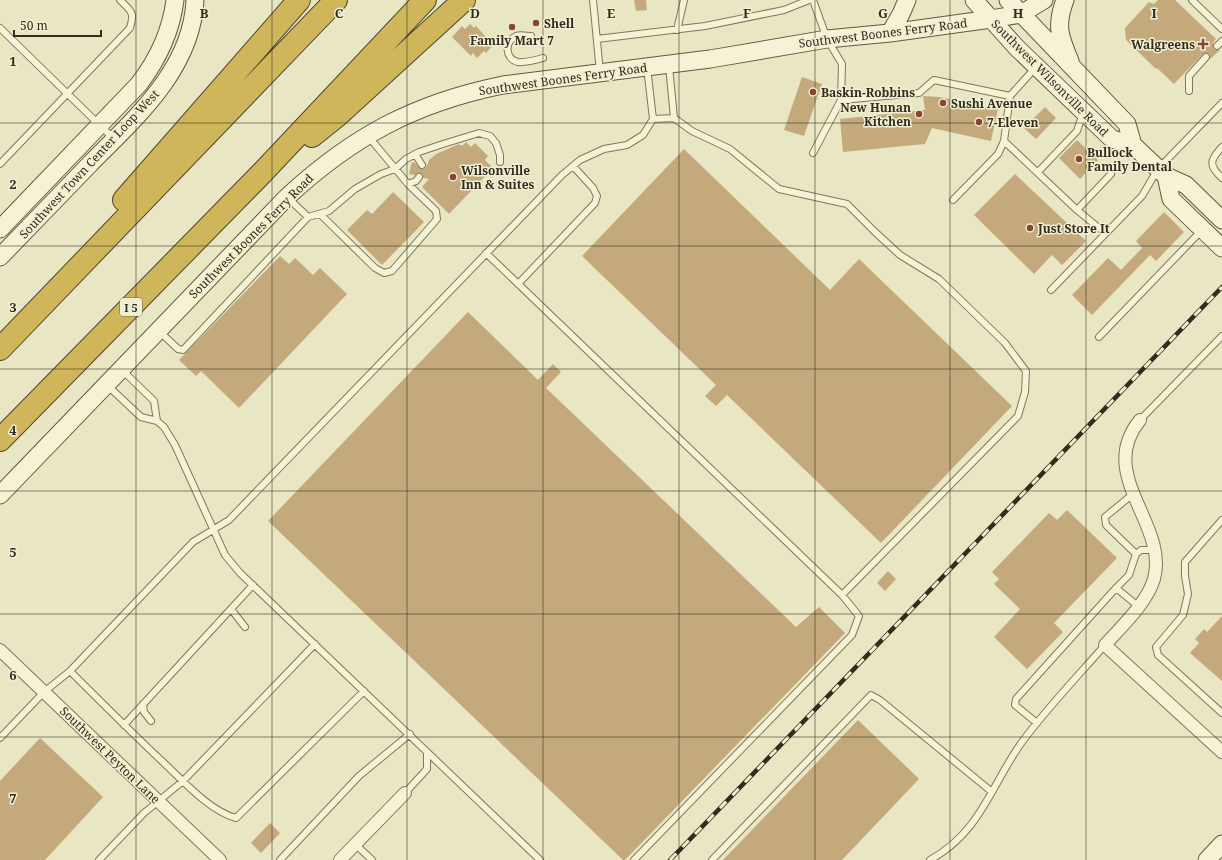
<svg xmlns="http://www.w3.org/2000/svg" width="1222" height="860" font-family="'Noto Serif',serif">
  <rect width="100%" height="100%" fill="#e9e6c3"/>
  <path fill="#c3a97c" d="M634 0H646L647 10 636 11Z
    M1158 0H1175L1216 39 1213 43 1214 49 1216 50H1220L1209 60 1210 58 1209 54 1207 53 1203 54 1174 84 1157 68 1156 69 1126 40 1125 28 1149 2 1154 4Z
    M470 24 474 28 476 26 493 45 486 53 484 51 477 58 473 53 471 56 452 37 462 26 465 29Z
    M802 77 822 84 804 136 784 130Z
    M923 96 939 97 998 109 991 141 932 128 925 144 843 152 840 119 925 110Z
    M1045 107 1056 118 1036 139 1024 128Z
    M1077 140 1098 160 1080 179 1059 158Z
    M466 142 471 147 475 143 488 156 485 160 493 168 449 214 422 187 429 179 423 178V175L420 173 415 175 409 174 412 162 415 163 420 169H424L427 166 429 160 436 154 459 144 462 146Z
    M684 149 830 290 859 259 1012 406 881 543 727 395 716 406 705 396 716 385 582 256Z
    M1015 174 1086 241 1062 265 1052 255 1034 274 974 215Z
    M393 192 424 222 382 265 347 230 367 210 372 214Z
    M1164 212 1184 232 1156 261 1150 255 1092 315 1072 295 1108 258 1121 270 1142 248 1136 241Z
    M280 256 289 264 295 258 313 275 320 268 347 294 239 408 201 371 196 376 179 360Z
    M468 312 538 380 553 364 561 372 546 388 796 627 819 607 845 633 625 860H623L268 521Z
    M1067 510 1117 558 1054 623 1063 632 1027 669 994 637 1020 609 994 584 999 579 992 572 1049 513 1057 520Z
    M888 571 896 579 885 591 877 583Z
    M1222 616V681L1190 653 1199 643 1195 639 1204 629 1207 632Z
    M858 720 919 779 842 860H723Z
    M40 738 103 797 45 860H0V781Z
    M270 823 280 833 261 853 251 843Z"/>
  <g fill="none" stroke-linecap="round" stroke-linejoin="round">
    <g stroke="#81785b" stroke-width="8">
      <path id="lane" d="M593 0 600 72
        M1192 0 1222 29
        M0 28 114 139
        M677 30 684 0
        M531 36C527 36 520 34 516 36 504 42 505 59 518 62 526 63 536 60 543 58
        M597 39 705 26 784 10 809 0
        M1217 46 1222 41
        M669 66 674 118
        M1036 67 1010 96 1004 141 1077 210 1105 233
        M1189 91V76L1206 57
        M841 100 919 93 934 80 1010 96
        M653 119 674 118 692 131 730 149 779 189 847 204 874 231 900 255 939 279 1005 343 1026 371 1025 392 1018 416 842 595
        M1222 147C1210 160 1208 165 1222 178
        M813 153 841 100 842 64 827 39 813 0
        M415 154 422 165
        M0 164 130 28C135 12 131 11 120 0
        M1038 172 1077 131 1083 113
        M408 184 416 181 419 177
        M288 198 308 217 329 211 355 189 381 174 395 169 406 159 419 152 443 144 479 133 490 136 496 143 500 155V162
        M953 200 998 154 1004 141
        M1077 210 1111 174
        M320 214 375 268 384 273 392 271 437 219 436 211 408 184 368 136
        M486 253 842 595 859 616 852 635 634 860
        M518 284 595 203 597 196 593 188 573 166
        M1051 290 1142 196 1158 169 1222 103
        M160 332 178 349 183 350 308 217
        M1099 337 1202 230
        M122 370 154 401 157 421
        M108 386 141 417 157 421 164 427 175 445 225 555 240 573 540 860
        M1140 420 1222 336
        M1133 494 1105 517 1106 525 1136 554
        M1222 520 1185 562V576L1188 594 1183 615 1156 647 1158 655 1222 713
        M1116 588 1129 575 1136 554 1141 550H1154
        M231 609 245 627
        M70 671C101 702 132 733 164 763 183 781 211 812 236 818L364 691
        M143 704 144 712 151 721
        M1037 723 1015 705 1016 699 1116 588 1138 606
        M124 725 253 585
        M0 738 44 692 70 671 193 542 229 520 562 175 580 160 604 149 627 145 643 135 653 119 647 67
        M405 793 427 769V753
        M355 844 372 860
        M99 860 144 813 183 781 315 644
        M280 860 359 776 410 734
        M712 860 871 695 880 700 992 792
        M930 860C981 832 991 785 1022 742 1047 708 1077 677 1105 645"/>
    </g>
    <g stroke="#81785b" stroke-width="14">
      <path id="street" d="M1140 420C1095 475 1169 524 1154 579 1147 603 1121 627 1105 645L1222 752
        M0 650 220 860
        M340 860 405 793"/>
    </g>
    <g stroke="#63593f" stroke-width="19">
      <path id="secondary" d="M974 0 1017 48 1112 139 1133 145 1166 176 1186 185 1222 220
        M1008 0 1127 124 1133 145
        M1065 0C1055 26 1060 37 1070 61
        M890 33 901 14 907 0
        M1166 176 1171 199 1222 248
        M0 229 139 84C158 59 171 32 175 0
        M0 257C30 226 59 196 89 165 134 119 192 70 195 0
        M0 495 287 197C353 136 415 103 503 85L710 59 827 39 890 33 991 19 1021 14 1044 0
        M1207 860 1222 844"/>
    </g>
    <g stroke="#4f452f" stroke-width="24">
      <path id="highway" d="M312 136 337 116 464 0
        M124 200 299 0
        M0 349 336 0
        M0 440 261 174 425 0"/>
    </g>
    <use href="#lane" stroke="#f5f2d5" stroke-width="6"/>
    <use href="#street" stroke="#f5f2d5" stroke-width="12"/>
    <use href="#secondary" stroke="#f5f2d5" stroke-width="17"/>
    <use href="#highway" stroke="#d0b65b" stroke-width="22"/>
    <g stroke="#322c1e" stroke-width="4.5">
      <path id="rail" d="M670 860 1222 287"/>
    </g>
    <use href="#rail" stroke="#f1efd1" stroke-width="3" stroke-dasharray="9" stroke-linecap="butt"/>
  </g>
  <path fill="none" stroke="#322c1e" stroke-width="1" stroke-opacity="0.55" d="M136 0V860M272 0V860M407 0V860M543 0V860M679 0V860M815 0V860M950 0V860M1086 0V860M0 123H1222M0 246H1222M0 369H1222M0 491H1222M0 614H1222M0 737H1222"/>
  <g fill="#8a4432" stroke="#f1efd1" stroke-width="1.5">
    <circle cx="536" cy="23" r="4"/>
    <circle cx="512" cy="27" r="4"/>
    <path d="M1201 38h4v4h4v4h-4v4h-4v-4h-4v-4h4z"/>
    <circle cx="813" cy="92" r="4"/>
    <circle cx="943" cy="103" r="4"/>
    <circle cx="919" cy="114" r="4"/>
    <circle cx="979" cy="122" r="4"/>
    <circle cx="1079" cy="159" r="4"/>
    <circle cx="453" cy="177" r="4"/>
    <circle cx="1030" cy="228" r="4"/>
  </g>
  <g text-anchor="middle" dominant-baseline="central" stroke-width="3" stroke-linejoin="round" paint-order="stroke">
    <rect fill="#f1efd1" stroke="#6b6654" stroke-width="1" x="120" y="298" width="22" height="18" rx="3"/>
    <g font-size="11" font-weight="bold" fill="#322c1e">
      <text x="131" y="307">I 5</text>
    </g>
    <g font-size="12" font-weight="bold" fill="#322c1e" stroke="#f1efd1" text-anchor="start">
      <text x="544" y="23">Shell</text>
      <text x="512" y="40" text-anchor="middle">Family Mart 7</text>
      <text x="1195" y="44" text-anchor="end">Walgreens</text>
      <text x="821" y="92">Baskin-Robbins</text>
      <text x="951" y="103">Sushi Avenue</text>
      <text x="911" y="107" text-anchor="end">New Hunan<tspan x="911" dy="14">Kitchen</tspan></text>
      <text x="987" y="122">7-Eleven</text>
      <text x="1087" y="152">Bullock<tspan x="1087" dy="14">Family Dental</tspan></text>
      <text x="461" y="170">Wilsonville<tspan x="461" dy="14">Inn &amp; Suites</tspan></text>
      <text x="1038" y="228">Just Store It</text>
    </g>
    <g font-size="12" fill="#322c1e" stroke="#f1efd1">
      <text transform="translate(883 33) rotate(-7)">Southwest Boones Ferry Road</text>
      <text transform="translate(1050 78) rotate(45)">Southwest Wilsonville Road</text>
      <text transform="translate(563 79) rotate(-8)">Southwest Boones Ferry Road</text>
      <text transform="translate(89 164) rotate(-47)">Southwest Town Center Loop West</text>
      <text transform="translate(251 236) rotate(-45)">Southwest Boones Ferry Road</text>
      <text transform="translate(110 755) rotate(44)">Southwest Peyton Lane</text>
    </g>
  </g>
  <g font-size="13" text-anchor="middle" font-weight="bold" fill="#322c1e" stroke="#f1efd1" stroke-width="3" stroke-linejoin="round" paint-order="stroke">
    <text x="204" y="18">B</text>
    <text x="339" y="18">C</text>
    <text x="475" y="18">D</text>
    <text x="611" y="18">E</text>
    <text x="747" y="18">F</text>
    <text x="883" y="18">G</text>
    <text x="1018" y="18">H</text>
    <text x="1154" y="18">I</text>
    <text x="13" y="66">1</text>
    <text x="13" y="189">2</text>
    <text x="13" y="312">3</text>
    <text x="13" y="435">4</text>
    <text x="13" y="557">5</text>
    <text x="13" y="680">6</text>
    <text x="13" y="803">7</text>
  </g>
  <path d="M14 30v6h87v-6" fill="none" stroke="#322c1e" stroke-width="2"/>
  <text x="20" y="30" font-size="12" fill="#322c1e" stroke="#f1efd1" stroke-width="3" paint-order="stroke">50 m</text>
</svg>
